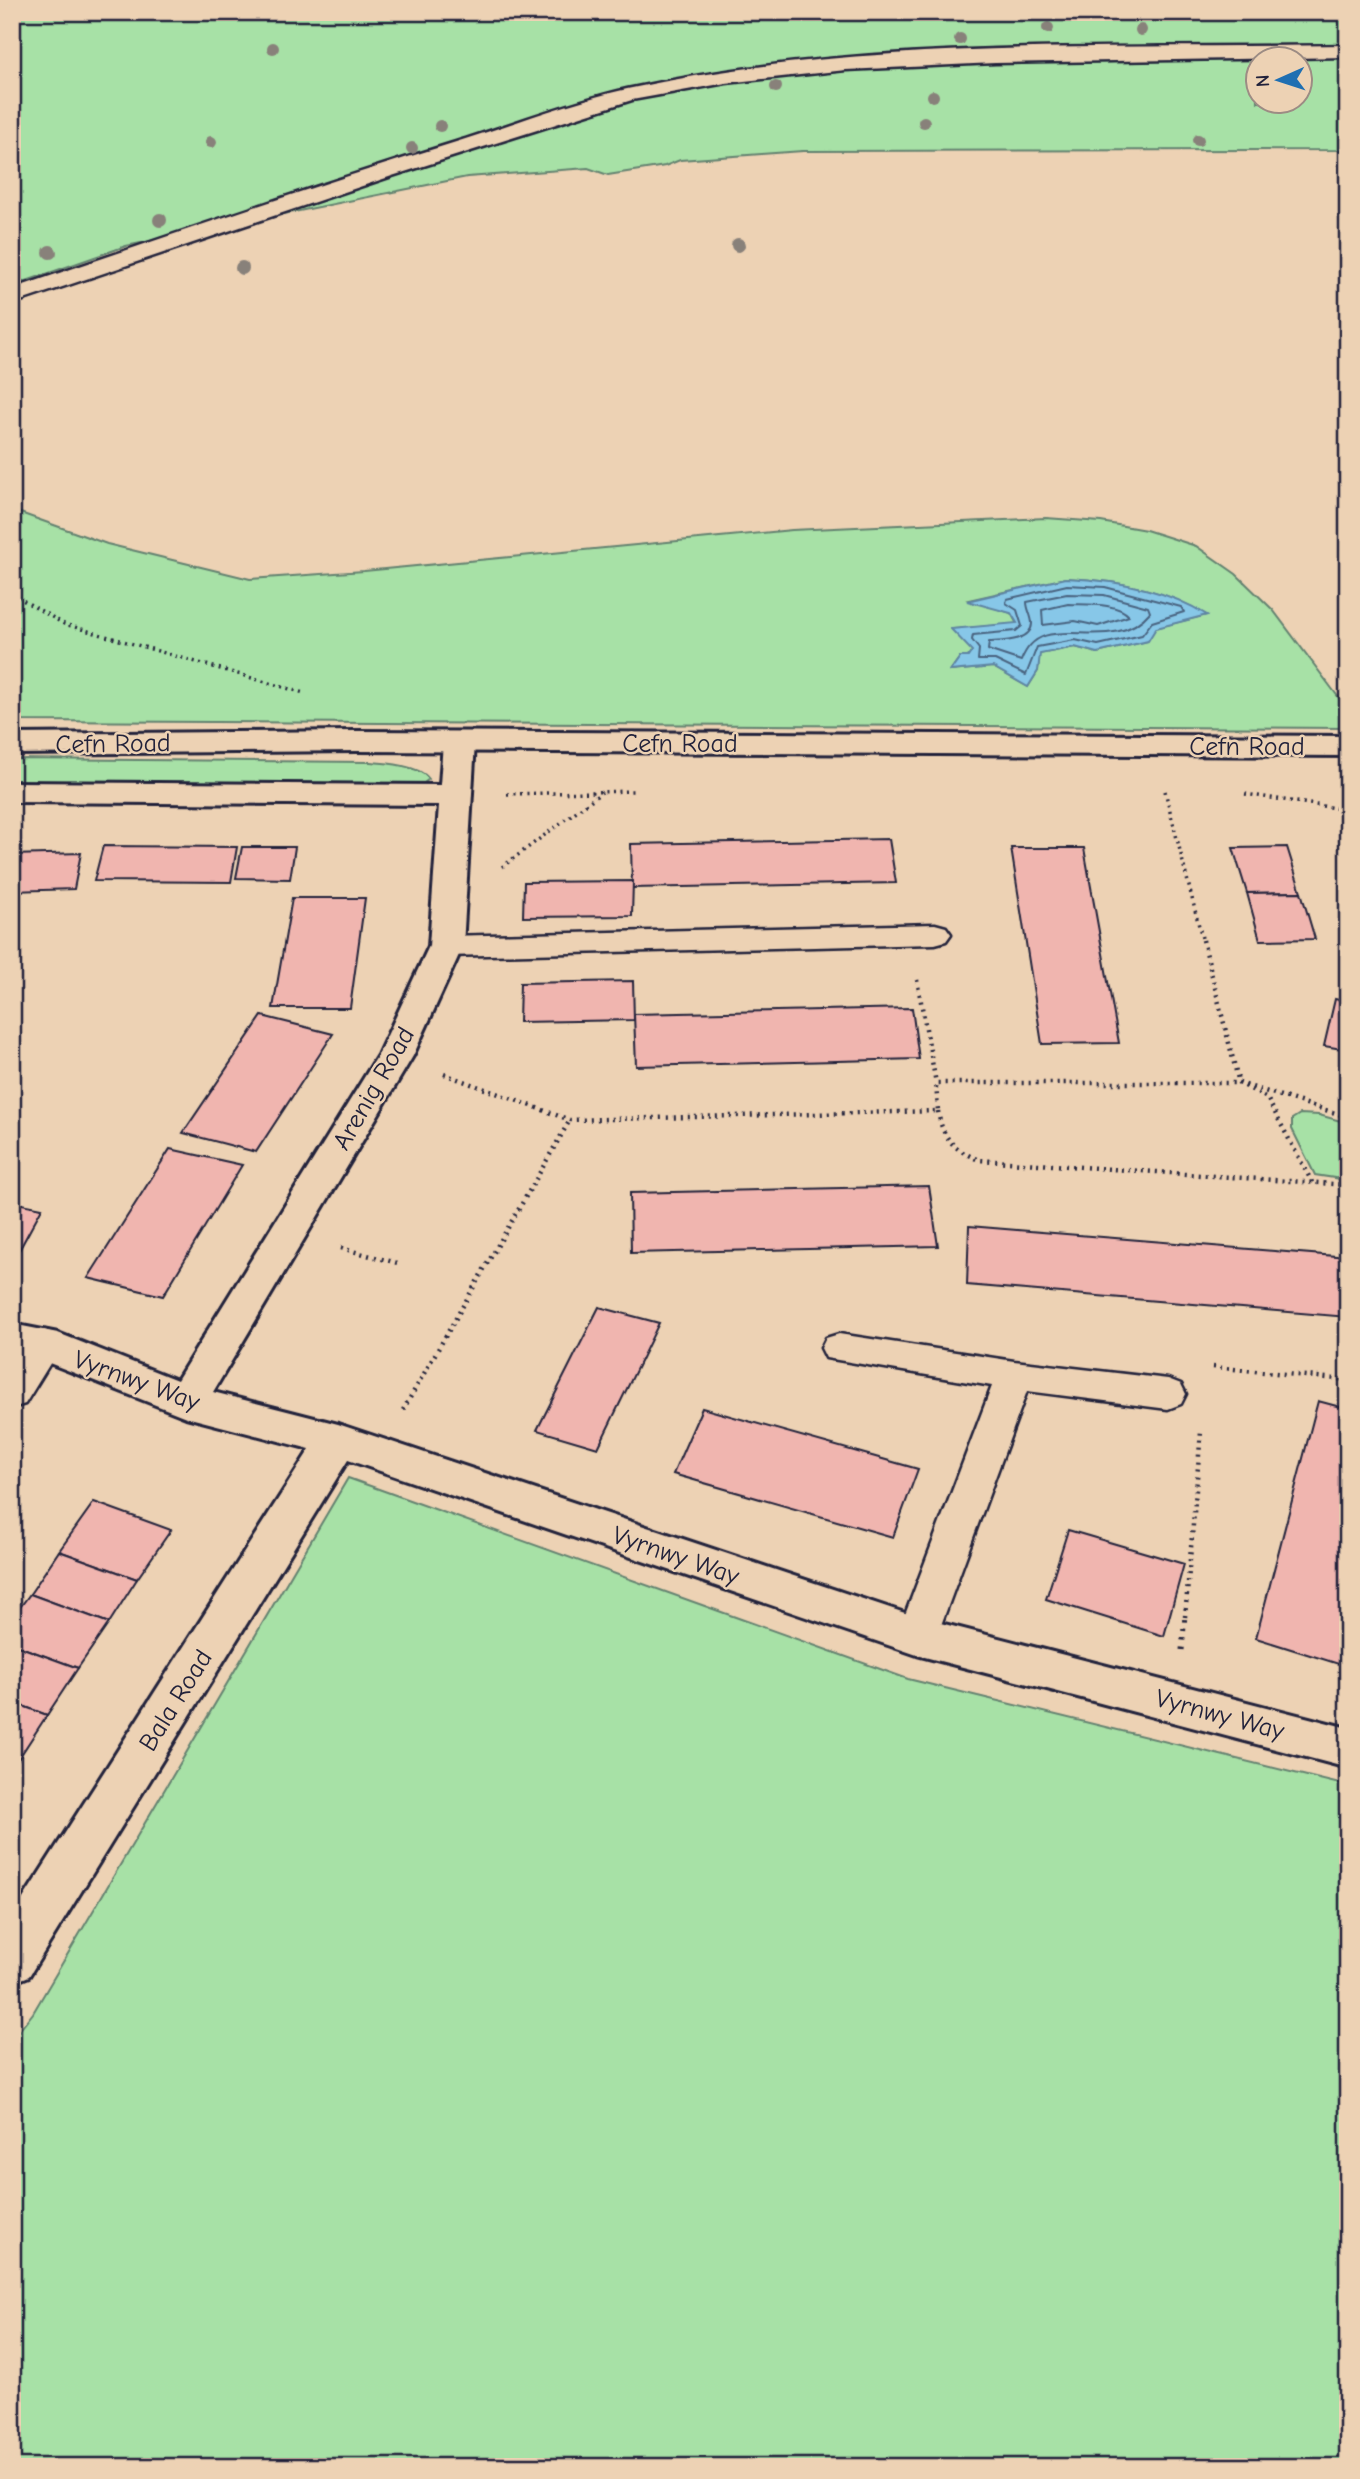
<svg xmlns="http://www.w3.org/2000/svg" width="1360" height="2479" font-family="'Comic Neue',sans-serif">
<rect width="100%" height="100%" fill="#edd2b4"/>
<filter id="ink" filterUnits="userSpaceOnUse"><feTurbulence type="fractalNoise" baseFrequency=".0143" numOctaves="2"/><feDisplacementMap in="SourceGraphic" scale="14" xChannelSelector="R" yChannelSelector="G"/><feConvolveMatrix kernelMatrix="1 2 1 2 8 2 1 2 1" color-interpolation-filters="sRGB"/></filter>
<g filter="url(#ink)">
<!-- green -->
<g fill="#a7e1a6" stroke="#648270" stroke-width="2" fill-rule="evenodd">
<path d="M12 12H1348V150L803 151 680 160 665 166 608 175 588 168 467 177 126 246 12 286ZM1258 60H1300V102H1258Z"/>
<path d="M12 510 107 544 250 579 364 571 792 530 1046 518 1101 522 1146 530 1196 546 1236 574 1273 610 1348 710V728L12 721ZM1066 578C1114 580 1165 589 1206 615L1155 628 1147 641 1097 653 1075 647 1039 654 1038 671 1028 687 993 667 950 671 960 657H968L973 651 952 629 1017 624 1011 613 969 600Z"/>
<path d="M12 759 370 762C386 763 419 765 429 779L420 786 12 789Z"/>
<path d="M1300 1114 1319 1115 1348 1123V1180L1315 1175 1292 1129V1119Z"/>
<path d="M348 1478 908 1679 1348 1786V2467H12V2040L33 2013Z"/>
</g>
<!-- water -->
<path fill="#87c7e8" stroke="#5f85a3" stroke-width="2" d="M1066 578C1114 580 1166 589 1207 615L1156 628 1148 641 1097 653 1075 647 1040 654 1038 671 1028 687 993 667 950 671 960 657H968L972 651 951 629 1017 623 1011 613 967 601Z"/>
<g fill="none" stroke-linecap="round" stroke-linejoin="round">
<!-- shore -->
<g stroke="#4a6480" stroke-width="2">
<path d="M1067 585 1105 587 1181 607 1184 612 1152 622 1142 635 1098 645 1075 640 1037 647 1026 675 995 660H978L979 649 972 640 973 635 1016 631 1022 626 1017 610 1006 603 1007 599Z"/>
<path d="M1067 594 1104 595 1148 607 1150 612C1110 660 1042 604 1021 661L988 650 989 642C1002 641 1031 642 1032 624 1032 616 1027 610 1027 602Z"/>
<path d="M1068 604C1085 605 1117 602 1129 616L1098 626 1075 621 1043 625 1042 610Z"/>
</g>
</g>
<!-- building -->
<g fill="#f0b5af" stroke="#22223b" stroke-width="2">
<path d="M889 839 896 883 632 888 631 844Z"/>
<path d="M103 846 237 847 231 882 94 881Z"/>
<path d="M242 847H295L290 879 236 878Z"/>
<path d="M1287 847 1301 892 1247 893 1233 848Z"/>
<path d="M1011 848H1084L1119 1043 1042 1044Z"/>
<path d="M81 853 74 889 12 891V855Z"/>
<path d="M633 881 632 916 523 917 524 882Z"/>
<path d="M1301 892 1315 939 1260 940 1247 893Z"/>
<path d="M292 898H365L350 1008H273Z"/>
<path d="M633 981 634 1020 519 1022 520 983Z"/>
<path d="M1335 999 1348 1002V1050L1324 1046Z"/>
<path d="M912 1008 919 1059 636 1066 634 1014Z"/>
<path d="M262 1016 333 1034 256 1152 183 1133Z"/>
<path d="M170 1149 242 1165 163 1296 88 1278Z"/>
<path d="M929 1186 938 1246 631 1253 630 1193Z"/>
<path d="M12 1202 42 1208 17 1254 12 1253Z"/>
<path d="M969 1226 1348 1257V1317L967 1285Z"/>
<path d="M599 1307 659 1323 598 1448 537 1430Z"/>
<path d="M1318 1401 1348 1409V1667L1256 1638Z"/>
<path d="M702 1408 918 1469 893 1537 673 1474Z"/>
<path d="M94 1502 171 1530 137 1579 59 1551Z"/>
<path d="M1068 1530 1184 1564 1164 1636 1046 1599Z"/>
<path d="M59 1551 137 1579 109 1623 30 1594Z"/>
<path d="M30 1594 109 1623 78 1668 12 1644V1618Z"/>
<path d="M12 1644 78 1668 47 1715 12 1702Z"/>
<path d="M12 1702 47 1715 15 1764 12 1763Z"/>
</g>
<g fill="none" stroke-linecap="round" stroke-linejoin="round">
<!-- lane casing -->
<g stroke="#22223b" stroke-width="5">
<g id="lane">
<path d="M1348 45V57L995 63 846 70 726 83 632 100 392 176 12 304V289C160 239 307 188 456 142 513 124 570 102 627 89 862 38 1109 49 1348 45Z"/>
<path d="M935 924 946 927 951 934 946 941 935 944 446 956 435 953 430 946 435 939 446 936Z"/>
<path d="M44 1330 57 1334 62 1344 25 1404 12 1408C12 1378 10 1341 44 1330Z"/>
<path d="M839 1334 1014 1361 1168 1379 1181 1384 1186 1394 1181 1404 1168 1409 1027 1391 937 1636 931 1648 917 1653 903 1648 897 1636 992 1386 826 1358 821 1348 826 1338Z"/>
</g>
</g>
<!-- street casing -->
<g stroke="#22223b" stroke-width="6">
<path id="street" d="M459 732 470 735 475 742 463 946 413 1056 213 1392 338 1424 917 1617 1348 1728V1768L917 1655 348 1460 29 1976 12 1983V1916L310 1449 186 1417 39 1359 12 1354V1324L58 1333 177 1380 378 1055 429 946 439 805 12 802V782L440 785 443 742 448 735Z"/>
</g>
<!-- secondary casing -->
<g stroke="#22223b" stroke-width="6">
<path id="secondary" d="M356 731 1348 736V756L356 751 12 754V734Z"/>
</g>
<!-- path-far2 -->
<g stroke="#22223b" stroke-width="3.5" stroke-dasharray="2 4.5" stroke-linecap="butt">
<path d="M12 594 64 624 304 693"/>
<path d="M1165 791 1203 942"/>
<path d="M507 794 635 791"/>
<path d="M1245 794 1348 810"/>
<path d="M502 867 602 792"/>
</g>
<!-- path-far1 -->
<g stroke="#22223b" stroke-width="4.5" stroke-dasharray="2 5" stroke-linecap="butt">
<path d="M1203 940 1239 1083 1267 1098 1313 1184"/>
<path d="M917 980 936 1083"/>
<path d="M444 1074 570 1120 938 1111 936 1083H1239L1348 1117"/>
<path d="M938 1111C942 1138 954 1150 979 1160L1348 1185"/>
<path d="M341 1248 401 1264"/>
<path d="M1213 1367 1348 1380"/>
<path d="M403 1410 570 1120"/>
<path d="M1185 1617 1201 1432"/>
</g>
<!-- path -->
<path stroke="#22223b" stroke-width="5" stroke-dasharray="2.5 7" stroke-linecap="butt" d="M1182 1650 1185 1615"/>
<!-- lane -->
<use href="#lane" fill="#edd2b4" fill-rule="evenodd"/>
<!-- street -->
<use href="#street" fill="#edd2b4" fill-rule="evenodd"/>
<!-- secondary -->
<use href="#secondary" fill="#edd2b4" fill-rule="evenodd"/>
</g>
<!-- trees -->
<g fill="#88817a">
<circle cx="1048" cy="28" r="6"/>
<circle cx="1141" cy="30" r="6"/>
<circle cx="960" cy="39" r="6"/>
<circle cx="273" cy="48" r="6"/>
<circle cx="776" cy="87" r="6"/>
<circle cx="933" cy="96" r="6"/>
<circle cx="924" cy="122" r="6"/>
<circle cx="440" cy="126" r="6"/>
<circle cx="1198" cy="140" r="6"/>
<circle cx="211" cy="142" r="6"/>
<circle cx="412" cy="148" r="6"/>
<circle cx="160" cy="220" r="7"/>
<circle cx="738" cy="245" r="7"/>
<circle cx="50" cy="252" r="7"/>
<circle cx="242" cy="268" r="7"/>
</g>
</g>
<g text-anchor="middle" stroke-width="5" stroke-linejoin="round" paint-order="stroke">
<!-- street labels -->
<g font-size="26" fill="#22223b" stroke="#edd2b4">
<text transform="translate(113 743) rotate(-1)" y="9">Cefn Road</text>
<text x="680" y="752">Cefn Road</text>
<text x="1247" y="755">Cefn Road</text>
<text transform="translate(373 1088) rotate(-60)" y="9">Arenig Road</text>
<text transform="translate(137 1380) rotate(20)" y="9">Vyrnwy Way</text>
<text transform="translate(676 1555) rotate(19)" y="9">Vyrnwy Way</text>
<text transform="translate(175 1700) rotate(-58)" y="9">Bala Road</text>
<text transform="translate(1220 1714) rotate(15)" y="9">Vyrnwy Way</text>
</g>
</g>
<!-- margin -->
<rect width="1360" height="2479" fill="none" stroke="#edd2b4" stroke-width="42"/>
<rect x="21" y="21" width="1318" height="2437" fill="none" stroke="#22223b" stroke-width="2.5" filter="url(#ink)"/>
<!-- north arrow -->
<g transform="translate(1279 80) rotate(267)"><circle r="33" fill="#edd2b4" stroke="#9c8c84" stroke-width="2"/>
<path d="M0-5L12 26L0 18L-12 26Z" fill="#1f6fb2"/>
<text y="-10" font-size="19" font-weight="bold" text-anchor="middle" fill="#22223b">N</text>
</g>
</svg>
